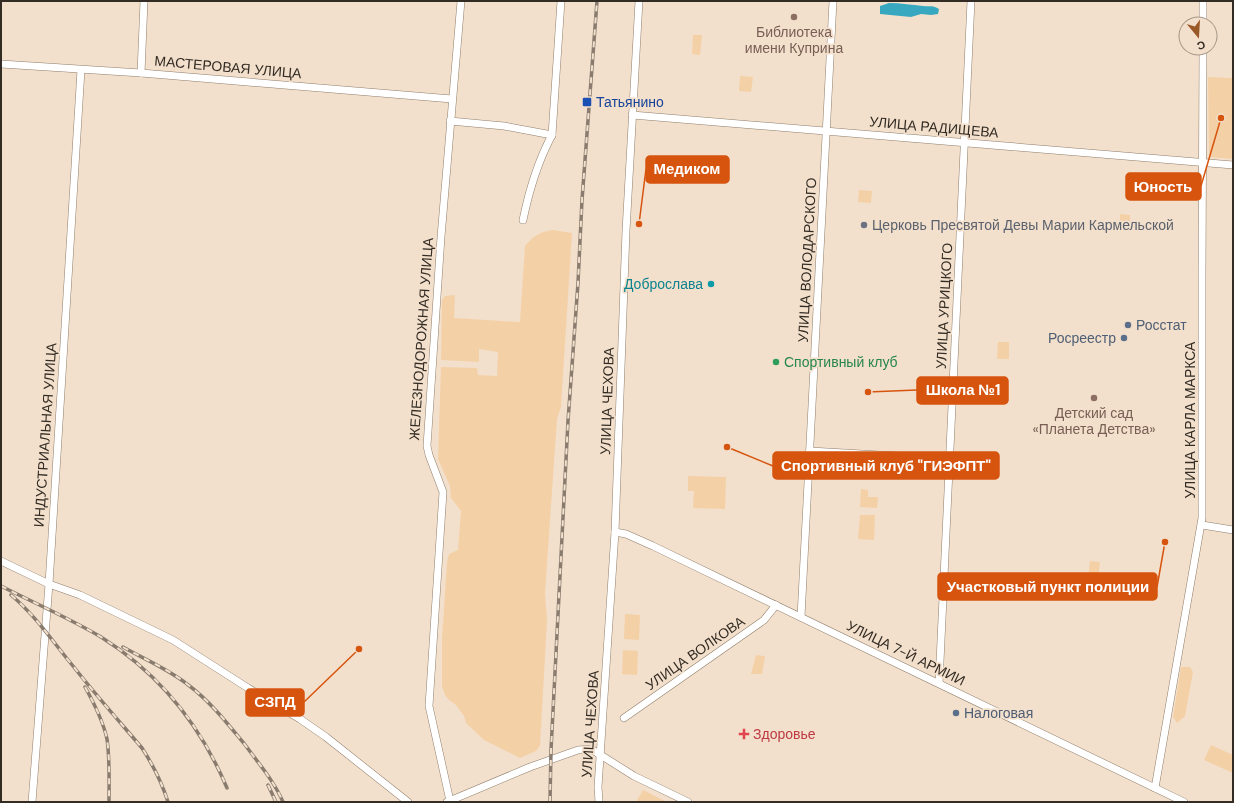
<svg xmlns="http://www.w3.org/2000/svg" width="1234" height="803" font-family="'DM Sans',sans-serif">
<rect width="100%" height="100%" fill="#f3e0cc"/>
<!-- green -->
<g fill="#f4d0a7">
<path d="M693 35H702L700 55 692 54Z"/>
<path d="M740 76 753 77 751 92 739 91Z"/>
<path d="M1208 77 1233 78V159L1209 157Z"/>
<path d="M859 190 872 191 871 203 858 202Z"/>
<path d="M1120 214 1130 215V226L1120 225Z"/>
<path d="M553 230 572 233 561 407 557 419 545 593 547 621 540 746 536 751 520 758 484 740 466 723 464 716 456 705 449 700 445 695 442 686V639L447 562 449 554 458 550 461 511 451 498 450 486 438 459 441 367 477 368 478 375 497 376 498 352 479 349V362L441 360 442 300 445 296 455 295 454 318 520 322 525 246C534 235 540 232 553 230Z"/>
<path d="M998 342H1009V359H997Z"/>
<path d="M688 476 726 477 725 509 693 508 694 491H688Z"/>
<path d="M861 489 868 490V497H878L877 508 860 507Z"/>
<path d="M860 515H875L874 540 858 539Z"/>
<path d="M1090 561 1100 562 1097 588 1087 587Z"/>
<path d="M625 614 640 615 639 640 624 639Z"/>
<path d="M623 650 638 651 637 675 622 674Z"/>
<path d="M756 655 765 656 762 674H751Z"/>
<path d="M1181 667H1190L1193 672 1185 716 1177 723 1173 717Z"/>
<path d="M1211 745 1233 755V773L1204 760Z"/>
<path d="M643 790 667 802H636Z"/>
</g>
<!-- water -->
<path fill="#38a8c0" d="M889 3C901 3 912 5 923 6 929 7 933 5 939 9L938 14 931 15 921 14 911 17 880 14V6Z"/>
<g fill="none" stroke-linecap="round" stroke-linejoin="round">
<!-- minor casing -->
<g stroke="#8f7e6b" stroke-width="8">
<g id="minor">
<path d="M1203 24V1"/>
<path d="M1 64 141 73 452 99"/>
<path d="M141 73 144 1"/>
<path d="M632 115 1233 165"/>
<path d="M450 121 504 126 552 135"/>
<path d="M523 220C529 191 538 161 552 135L561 1"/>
<path d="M810 451 949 459"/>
<path d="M1202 525 1233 530"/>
<path d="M615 532 626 534 653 546 1184 802"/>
<path d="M1 561 49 584 80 595 173 640 248 688 300 719 326 737 408 802"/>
<path d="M801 617C813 412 821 206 833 1"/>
<path d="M939 683 971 1"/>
<path d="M624 718 764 620 776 605"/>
<path d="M1155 788 1202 518V277L1203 48"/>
<path d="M450 801 429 706 443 492 429 455 427 446 441 237 461 1"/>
<path d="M32 802 49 584 81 70"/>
<path d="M447 802 530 767 578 750 591 749 634 776 688 802"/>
<path d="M599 802 598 787 615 532 626 231 639 1"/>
</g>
</g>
<!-- minor -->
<use href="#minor" stroke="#fff" stroke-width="7"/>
<!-- rail casing -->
<g stroke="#897c6f" stroke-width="3.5">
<g id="rail">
<path d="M1 586C34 603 69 618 101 637 160 674 200 724 227 788"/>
<path d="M11 595C36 616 53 642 73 666 95 694 119 721 142 748 153 765 162 783 168 802"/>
<path d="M123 647C144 659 168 669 187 684 210 701 228 724 246 746 259 764 274 781 283 802"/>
<path d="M85 687C94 703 103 721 107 739 110 760 109 781 109 802"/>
<path d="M268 785 276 802"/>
<path d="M550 802 551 750 568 421 578 283 582 200 597 1"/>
</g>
</g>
<!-- rail -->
<use href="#rail" stroke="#f3e0cc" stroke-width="2" stroke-dasharray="6" stroke-linecap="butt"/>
</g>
<!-- markers -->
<g fill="#8d6e63" stroke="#f3e0cc" stroke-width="1.5">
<circle cx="794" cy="17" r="4"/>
<circle cx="1094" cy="398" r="4"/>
</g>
<rect fill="#1a4fb4" stroke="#f3e0cc" stroke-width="1.5" x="582" y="97" width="10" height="10" rx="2"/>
<circle fill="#6b7280" stroke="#f3e0cc" stroke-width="1.5" cx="864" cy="225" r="4"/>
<circle fill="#0f9aa8" stroke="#f3e0cc" stroke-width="1.5" cx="711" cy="284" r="4"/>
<g fill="#5c6f8a" stroke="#f3e0cc" stroke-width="1.5">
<circle cx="1128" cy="325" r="4"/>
<circle cx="1124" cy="338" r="4"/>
<circle cx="956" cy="713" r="4"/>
</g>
<circle fill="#2e9e5b" stroke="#f3e0cc" stroke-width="1.5" cx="776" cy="362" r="4"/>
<path fill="#e0444e" stroke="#f3e0cc" stroke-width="1.5" d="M742 728h4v4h4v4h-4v4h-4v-4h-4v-4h4z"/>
<g text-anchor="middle" stroke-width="3.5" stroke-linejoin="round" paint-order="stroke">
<!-- education labels -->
<g font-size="14" fill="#785e54" stroke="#f3e0cc">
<text x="794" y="37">Библиотека<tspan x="794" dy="16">имени Куприна</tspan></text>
<text x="1094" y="418">Детский сад<tspan x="1094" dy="16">«Планета Детства»</tspan></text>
</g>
<!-- street labels -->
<g font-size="14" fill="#332c24" stroke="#f3e0cc">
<text transform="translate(228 67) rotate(5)" y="5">МАСТЕРОВАЯ УЛИЦА</text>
<text transform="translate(934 127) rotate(5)" y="5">УЛИЦА РАДИЩЕВА</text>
<text transform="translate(807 260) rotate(-87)" y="5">УЛИЦА ВОЛОДАРСКОГО</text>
<text transform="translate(944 306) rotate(-87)" y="5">УЛИЦА УРИЦКОГО</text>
<text transform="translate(421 339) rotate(-86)" y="5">ЖЕЛЕЗНОДОРОЖНАЯ УЛИЦА</text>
<text transform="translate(607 401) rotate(-88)" y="5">УЛИЦА ЧЕХОВА</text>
<text transform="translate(1190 420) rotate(-90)" y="5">УЛИЦА КАРЛА МАРКСА</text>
<text transform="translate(45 435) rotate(-86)" y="5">ИНДУСТРИАЛЬНАЯ УЛИЦА</text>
<text transform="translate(695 653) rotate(-35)" y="5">УЛИЦА ВОЛКОВА</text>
<text transform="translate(906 653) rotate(26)" y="5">УЛИЦА 7-Й АРМИИ</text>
<text transform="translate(590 724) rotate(-86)" y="5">УЛИЦА ЧЕХОВА</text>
</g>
<!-- transit labels -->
<g font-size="14" fill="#164399" stroke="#f3e0cc" text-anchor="start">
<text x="596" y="107">Татьянино</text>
</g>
<!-- worship labels -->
<g font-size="14" fill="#5b616d" stroke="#f3e0cc" text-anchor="start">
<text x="872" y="230">Церковь Пресвятой Девы Марии Кармельской</text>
</g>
<!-- culture labels -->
<g font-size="14" fill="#0d838f" stroke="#f3e0cc" text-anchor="end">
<text x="703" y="289">Доброслава</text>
</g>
<!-- service labels -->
<g font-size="14" fill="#4e5e75" stroke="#f3e0cc" text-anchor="start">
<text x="1136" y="330">Росстат</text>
<text x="1116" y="343" text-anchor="end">Росреестр</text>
<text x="964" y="718">Налоговая</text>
</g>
<!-- leisure labels -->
<g font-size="14" fill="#27864d" stroke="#f3e0cc" text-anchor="start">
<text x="784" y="367">Спортивный клуб</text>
</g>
<!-- health labels -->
<g font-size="14" fill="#be3a42" stroke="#f3e0cc" text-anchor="start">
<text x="753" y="739">Здоровье</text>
</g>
</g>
<!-- callouts -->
<path fill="none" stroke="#d6540e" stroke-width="1.5" d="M639 224L646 169M1221 118L1201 186M868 392L917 390M727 447L773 466M1165 542L1157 587M359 649L304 702"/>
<g fill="#d6540e" stroke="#f3e0cc" stroke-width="1.5">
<circle cx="639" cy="224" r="4"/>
<circle cx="1221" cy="118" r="4"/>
<circle cx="868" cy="392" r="4"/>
<circle cx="727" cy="447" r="4"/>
<circle cx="1165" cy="542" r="4"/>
<circle cx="359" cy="649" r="4"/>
</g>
<g fill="#d6540e" stroke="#d6540e" stroke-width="1.5">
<rect x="646" y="156" width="83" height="27" rx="4"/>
<rect x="1126" y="173" width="75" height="27" rx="4"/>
<rect x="917" y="377" width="91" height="27" rx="4"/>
<rect x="773" y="452" width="226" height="27" rx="4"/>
<rect x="938" y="573" width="219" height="27" rx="4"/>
<rect x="246" y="689" width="58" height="27" rx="4"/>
</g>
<g font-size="15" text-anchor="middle" font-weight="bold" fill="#fff">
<text x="687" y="174">Медиком</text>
<text x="1163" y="192">Юность</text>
<text x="963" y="395">Школа №1</text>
<text x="886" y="471">Спортивный клуб "ГИЭФПТ"</text>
<text x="1048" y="592">Участковый пункт полиции</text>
<text x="275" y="707">СЗПД</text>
</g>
<!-- border -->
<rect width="1234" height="803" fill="none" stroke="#332c24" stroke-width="4"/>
<!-- north arrow -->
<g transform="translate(1198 36) rotate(162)"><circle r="19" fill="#f3e0cc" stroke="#a69889"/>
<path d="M0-3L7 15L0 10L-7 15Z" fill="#9c5928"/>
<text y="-6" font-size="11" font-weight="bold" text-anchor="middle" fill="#332c24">С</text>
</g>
</svg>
